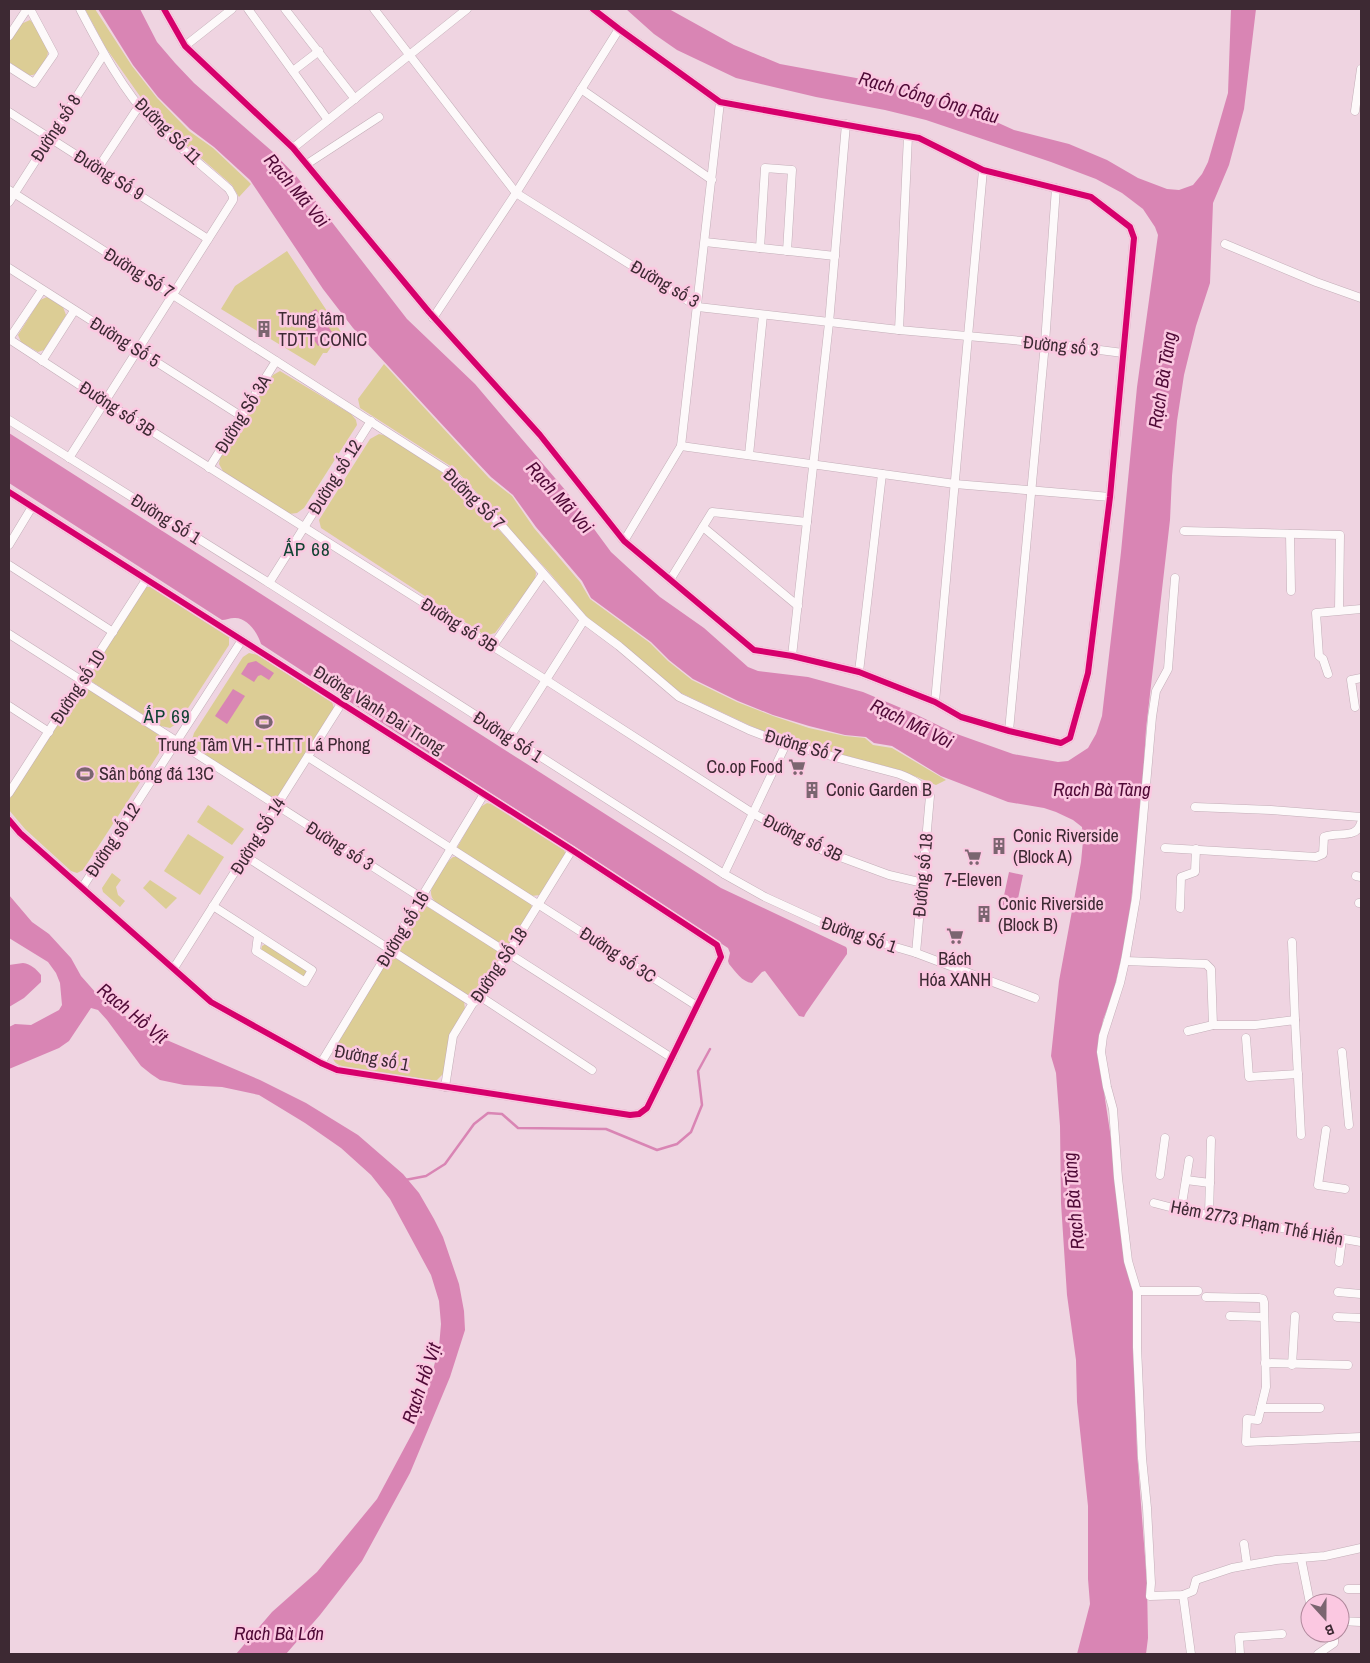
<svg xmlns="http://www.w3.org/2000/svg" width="1370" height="1663" font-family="'Archivo Narrow',sans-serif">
<rect width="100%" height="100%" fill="#efd4e1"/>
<!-- green -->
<g fill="#dccd95">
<path d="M85 9H95L132 66 157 98 189 131 213 148 248 181 251 184 239 197 232 185 156 119 106 48Z"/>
<path d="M30 20 34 24 48 51C48 59 39 71 33 75H29L9 62V42L21 24Z"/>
<path d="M287 251 341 332 327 353H323L315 366 221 309 235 286Z"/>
<path d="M47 297 63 307 66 315 44 350 38 352 21 342 18 335 40 300Z"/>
<path d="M384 364 489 478 512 496 534 528 580 582 590 599 650 643 668 661 692 680 737 702 773 716 809 728 845 736 865 738 873 745 892 748 946 780 936 785 900 770 787 740 751 726 681 693 587 617 548 571 455 469 360 408 358 399Z"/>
<path d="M280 371 351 414 356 420 357 425 304 508 297 513 289 514 224 473 219 464 220 458 273 375Z"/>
<path d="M379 434 387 436 446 475 501 532 535 570 536 573 535 580 495 633 488 635 483 634 321 528 319 520 370 439Z"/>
<path d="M147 587H153L229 636V645L179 722 170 728 161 726 94 683 90 680 89 675 145 588Z"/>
<path d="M249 653 259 655 332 702 334 708 277 798 275 799 195 750 192 740 194 733 243 657Z"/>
<path d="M83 688 88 689 159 735 163 744 161 750 83 870 77 873 71 871 25 829 9 810V800L78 692Z"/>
<path d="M487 803 491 804 564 850 566 855 540 895 531 896 457 848 479 808Z"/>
<path d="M208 805 244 829 232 845 197 822Z"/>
<path d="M188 834 224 857 200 895 164 871Z"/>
<path d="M453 857H459L531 904 532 908 510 944 502 945 436 903C433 899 431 897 431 892 432 884 447 861 453 857Z"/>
<path d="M112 873 121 880 116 887 118 895 125 901 120 907 103 892 102 888Z"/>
<path d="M150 880 177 898 166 909 143 888Z"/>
<path d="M426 906 500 952 501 958 480 995 473 999 396 950V946L417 912 421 908Z"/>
<path d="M266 944 307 970 305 977H302L261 950 262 946Z"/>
<path d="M394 958 399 960 464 1001 465 1010 444 1073 437 1080H431L342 1066C333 1064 331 1057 334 1048L386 962Z"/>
</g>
<!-- water -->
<g fill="#d985b4">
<path d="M98 9H140L157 42 175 63 194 83 273 152 297 177 407 319 475 384 566 491 611 552 660 597 704 628 748 667 758 671 808 677 863 692 913 713 954 733 1013 754 1058 762 1068 761 1088 748 1096 734 1102 716 1121 552 1137 387 1158 235 1155 227 1143 209 1122 193 1096 179 1051 162 926 120 885 110 816 97 736 78 677 50 654 34 626 9H669L734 45 780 64 905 87 961 106 1014 130 1069 144 1107 160 1138 178 1167 189 1179 190 1193 185 1202 174 1208 162 1228 93 1231 9H1256L1244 109 1229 165 1213 203 1210 283 1196 326 1184 375 1177 421 1172 476 1170 520 1146 729 1142 796 1128 931 1113 994 1103 1020 1099 1045 1105 1099 1135 1296 1134 1353 1137 1452 1147 1583 1148 1638 1146 1654H1077L1090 1604 1088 1579V1506L1077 1402 1076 1360 1067 1295 1061 1203 1060 1126 1056 1073 1051 1056 1059 981 1081 862 1083 841 1082 827 1073 820 1056 812 1044 808 1008 802 941 776 892 746 874 743 866 737 845 735 809 726 773 715 738 701 693 679 669 660 651 642 591 598 582 581 536 527 513 495 491 477 474 459 353 328 323 289 250 180 214 147 190 129 158 97 133 65Z"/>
<path d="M316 309 334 335 318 346 300 319Z"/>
<path d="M9 433 721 888 846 947 847 949V954L806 1013 804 1017 799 1016 765 971 762 972 752 983C742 982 735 971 729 964L728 961 730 953 728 948 261 644C258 633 247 617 234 618 230 618 226 620 222 620L9 483Z"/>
<path d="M256 661 274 673 269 680 261 675 258 676 254 682 241 674 248 663Z"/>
<path d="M233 689 245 696 227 724 215 716Z"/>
<path d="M1009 872 1023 875 1016 908 1002 905Z"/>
<path d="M9 895 32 922 49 934 71 958 81 976 104 1002 125 1016 137 1021 155 1035 260 1080 306 1103 358 1135 403 1174 419 1193 434 1219 443 1237 459 1284 464 1311 465 1330 450 1377 410 1473 362 1561 320 1615 286 1654H236L272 1612 317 1572 377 1499 415 1428 428 1389 439 1347 441 1324 439 1301 431 1275 390 1199 371 1175 341 1148 305 1123 259 1095 222 1087 184 1085 160 1080 151 1074 141 1066 107 1020 98 1010 91 1008 69 1041 59 1048 9 1069V1027L15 1024 31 1025 59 1010 62 1005 60 983 56 973 48 962 9 938Z"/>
<path d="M23 963C31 964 36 969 41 975V982L24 998 9 1007V965Z"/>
</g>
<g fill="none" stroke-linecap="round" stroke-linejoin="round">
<!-- stream -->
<path stroke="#d985b4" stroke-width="2.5" d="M405 1180 426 1176 445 1164 474 1124 488 1113 502 1114 518 1128 606 1129 657 1150 677 1144 691 1132 702 1105 698 1071 710 1049"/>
<!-- street casing -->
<g stroke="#c3aeb8" stroke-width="9">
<g id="street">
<path d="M164 9 185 46 293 148 429 312 540 435 624 541 754 650 792 656 859 672 935 702 961 717 1009 731 1061 743 1070 738 1088 673 1110 497 1134 238 1130 227 1091 197 983 170 919 138 720 102 619 29 593 9"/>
<path d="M248 9 328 120"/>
<path d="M285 9 355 99"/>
<path d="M374 9 516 193 698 307 899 330 1045 343 1123 353"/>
<path d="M9 36 27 9"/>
<path d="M185 46 232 9"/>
<path d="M9 67 34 83 54 54 30 9"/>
<path d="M293 71 319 51"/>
<path d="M581 89 712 180"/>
<path d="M1355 111 1361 69"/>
<path d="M9 112 208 239"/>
<path d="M293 148 467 9"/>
<path d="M307 164 379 117"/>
<path d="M98 168 139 106"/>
<path d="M9 190 451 473 502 526 584 620 619 646 679 697 749 730 786 744 899 774C913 779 921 784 930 796L916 953"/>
<path d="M9 202 104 54"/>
<path d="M705 242 835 256"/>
<path d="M1225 244 1316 282 1361 298"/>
<path d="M760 248 765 168 792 170 787 251"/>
<path d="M9 268 241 416"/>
<path d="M433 318 516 193 619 29"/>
<path d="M899 330 908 136"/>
<path d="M9 339 104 401 546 680 754 814 824 851 889 875 923 883"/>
<path d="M9 339 42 290"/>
<path d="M42 361 74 311"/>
<path d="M9 420 269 583 724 874 765 897 822 923 868 939 916 953 1035 998"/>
<path d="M681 446 955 484 1110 497"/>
<path d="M749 455 763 315"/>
<path d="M69 458 233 200V196L229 189C204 167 177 146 153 122 123 91 100 47 80 9"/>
<path d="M209 468 276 361"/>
<path d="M9 492 572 850 717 945 721 957 647 1108 639 1114 630 1115 337 1070 321 1063 211 1002 20 833 9 820"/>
<path d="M703 527 798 606"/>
<path d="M1184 531 1340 535 1339 610"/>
<path d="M1290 534 1291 591"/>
<path d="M624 541 681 446 720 102"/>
<path d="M9 545 32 507"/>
<path d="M9 565 113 632"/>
<path d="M1175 578 1168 669 1156 691 1152 717 1136 898 1125 961 1120 983 1103 1036 1101 1052 1107 1087 1113 1109 1118 1178 1128 1261 1137 1291V1347L1142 1458 1147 1508 1151 1583 1150 1596 1183 1595 1193 1591 1196 1580 1232 1568 1276 1560 1325 1556 1361 1548"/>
<path d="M670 580 712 512 807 522"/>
<path d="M269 583 371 421"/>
<path d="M9 634 672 1058"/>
<path d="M493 646 543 574"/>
<path d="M792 656 829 323 846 124"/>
<path d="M859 672 882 474"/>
<path d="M1328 674 1323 659 1319 656 1316 613 1361 609"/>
<path d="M935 702 983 170"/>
<path d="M9 706 49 732"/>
<path d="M1355 707 1351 680 1361 678"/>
<path d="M1009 731 1045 343 1056 188"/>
<path d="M509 738 584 620"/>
<path d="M308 757 697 1006"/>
<path d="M9 793 146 580"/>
<path d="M1195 807 1271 810 1361 817"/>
<path d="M1165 848 1316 857 1323 854 1324 837C1337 831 1356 840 1361 823"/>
<path d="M245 856 473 1003"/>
<path d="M724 874 786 744"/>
<path d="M1356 876 1361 877"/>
<path d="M82 888 242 640"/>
<path d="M1359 903H1361"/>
<path d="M213 906 312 970 305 982 256 951 258 935"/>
<path d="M1180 908 1181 877 1195 872 1196 849"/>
<path d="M1292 942 1295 1020"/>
<path d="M1125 961 1206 964 1211 969 1213 1025"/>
<path d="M174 968 341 704"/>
<path d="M481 997 592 1070"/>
<path d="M1188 1031 1213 1025H1255L1295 1020 1301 1135"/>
<path d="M1246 1038 1249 1077 1298 1074"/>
<path d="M1342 1052 1349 1125"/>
<path d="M321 1063 484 794"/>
<path d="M445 1087 453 1036 473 1003 481 997 572 850"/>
<path d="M1326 1130 1318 1185 1345 1189"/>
<path d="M1160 1175 1165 1138"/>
<path d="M1186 1180 1210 1183"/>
<path d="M1154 1203 1181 1210 1361 1242"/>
<path d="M1181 1210 1189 1160"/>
<path d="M1209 1215 1211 1140"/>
<path d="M1339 1262 1342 1239"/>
<path d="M1137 1291H1198"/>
<path d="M1338 1292 1361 1294"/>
<path d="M1206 1297 1259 1298 1263 1299 1264 1302 1266 1387 1258 1420 1247 1419 1246 1442 1361 1437"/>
<path d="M1230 1316 1264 1317"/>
<path d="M1337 1317 1361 1318"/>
<path d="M1265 1363 1348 1365"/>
<path d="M1292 1365 1295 1316"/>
<path d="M1261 1408H1320"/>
<path d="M1244 1544 1247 1565"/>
<path d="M1301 1558 1310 1603"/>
<path d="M1348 1589H1361"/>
<path d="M1183 1595 1191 1654"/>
<path d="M1340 1621 1361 1622"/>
<path d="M1240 1654 1239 1637 1282 1634"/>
<path d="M1318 1654 1334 1643V1633"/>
</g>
</g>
<!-- street -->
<use href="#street" stroke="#fdf9fa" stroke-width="8"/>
<!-- cycleway casing -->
<g stroke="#fbc8e1" stroke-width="9">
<g id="cycleway">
<path d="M164 9 185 46 293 148 429 312 540 435 624 541 754 650 792 656 859 672 935 702 961 717 1009 731 1061 743 1070 738 1088 673 1110 497 1134 238 1130 227 1091 197 983 170 919 138 720 102 619 29 593 9"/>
<path d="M9 492 572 850 717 945 721 957 647 1108 639 1114 630 1115 337 1070 321 1063 211 1002 20 833 9 820"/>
</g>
</g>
<!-- cycleway -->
<use href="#cycleway" stroke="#d6006c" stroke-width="6"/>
</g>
<!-- icons -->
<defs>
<g id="building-bare" transform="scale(1.35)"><path d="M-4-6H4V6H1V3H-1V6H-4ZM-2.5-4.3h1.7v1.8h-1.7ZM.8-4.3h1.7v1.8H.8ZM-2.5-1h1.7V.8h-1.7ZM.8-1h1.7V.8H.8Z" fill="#7b6570" stroke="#fbc8e1" stroke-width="2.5" paint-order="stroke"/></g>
<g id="stadium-bare" transform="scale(1.35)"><path d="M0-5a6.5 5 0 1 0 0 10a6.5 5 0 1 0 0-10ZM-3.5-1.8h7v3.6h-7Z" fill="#7b6570" stroke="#fbc8e1" stroke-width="2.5" paint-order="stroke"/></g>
<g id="supermarket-bare" transform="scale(1.35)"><path d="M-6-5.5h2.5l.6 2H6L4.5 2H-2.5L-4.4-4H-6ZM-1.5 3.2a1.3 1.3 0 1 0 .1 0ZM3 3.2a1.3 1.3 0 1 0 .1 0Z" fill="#7b6570" stroke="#fbc8e1" stroke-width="2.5" paint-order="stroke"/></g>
</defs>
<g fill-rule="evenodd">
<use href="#building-bare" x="264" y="329"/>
<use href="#stadium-bare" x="264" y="722"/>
<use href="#supermarket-bare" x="797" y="767"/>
<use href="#stadium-bare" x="85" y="774"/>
<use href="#building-bare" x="812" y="790"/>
<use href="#building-bare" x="999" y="846"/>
<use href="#supermarket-bare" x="973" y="857"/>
<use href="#building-bare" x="984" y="914"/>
<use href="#supermarket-bare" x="955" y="936"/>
</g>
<g text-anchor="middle" stroke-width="5" stroke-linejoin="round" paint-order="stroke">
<!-- street labels -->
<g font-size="18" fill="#3d2933" stroke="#fbc8e1">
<text transform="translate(56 128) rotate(-57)" y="6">Đường số 8</text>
<text transform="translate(168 131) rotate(45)" y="6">Đường Số 11</text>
<text transform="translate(109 175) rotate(32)" y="6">Đường Số 9</text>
<text transform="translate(139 273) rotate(32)" y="6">Đường Số 7</text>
<text transform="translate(665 284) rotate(30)" y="6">Đường số 3</text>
<text transform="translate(125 342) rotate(32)" y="6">Đường Số 5</text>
<text transform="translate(1061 346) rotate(6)" y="6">Đường số 3</text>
<text transform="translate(117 409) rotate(33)" y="6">Đường số 3B</text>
<text transform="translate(243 414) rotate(-58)" y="6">Đường Số 3A</text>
<text transform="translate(335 477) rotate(-58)" y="6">Đường số 12</text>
<text transform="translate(474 499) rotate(45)" y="6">Đường Số 7</text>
<text transform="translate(166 519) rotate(32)" y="6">Đường Số 1</text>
<text transform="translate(459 625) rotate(32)" y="6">Đường số 3B</text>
<text transform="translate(78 687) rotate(-57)" y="6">Đường số 10</text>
<text transform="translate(379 710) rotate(32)" y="6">Đường Vành Đai Trong</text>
<text transform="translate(508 737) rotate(33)" y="6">Đường Số 1</text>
<text transform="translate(803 746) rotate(16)" y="6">Đường Số 7</text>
<text transform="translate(258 836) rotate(-58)" y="6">Đường Số 14</text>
<text transform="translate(803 838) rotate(26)" y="6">Đường số 3B</text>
<text transform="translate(113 840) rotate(-57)" y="6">Đường số 12</text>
<text transform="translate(340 846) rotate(32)" y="6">Đường số 3</text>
<text transform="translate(923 875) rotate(-85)" y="6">Đường số 18</text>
<text transform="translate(403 929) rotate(-59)" y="6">Đường số 16</text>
<text transform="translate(859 935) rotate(19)" y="6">Đường Số 1</text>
<text transform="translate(618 955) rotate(33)" y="6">Đường số 3C</text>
<text transform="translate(499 965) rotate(-56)" y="6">Đường Số 18</text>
<text transform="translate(372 1058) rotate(11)" y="6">Đường số 1</text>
<text transform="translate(1257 1223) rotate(11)" y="6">Hẻm 2773 Phạm Thế Hiển</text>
</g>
<!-- poi labels -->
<g font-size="18" fill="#3d2933" stroke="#fbc8e1" text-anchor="start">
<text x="278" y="325">Trung tâm<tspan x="278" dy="21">TDTT CONIC</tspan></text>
<text x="264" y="751" text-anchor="middle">Trung Tâm VH - THTT Lá Phong</text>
<text x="783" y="773" text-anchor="end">Co.op Food</text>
<text x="99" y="780">Sân bóng đá 13C</text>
<text x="826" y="796">Conic Garden B</text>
<text x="1013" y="842">Conic Riverside<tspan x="1013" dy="21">(Block A)</tspan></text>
<text x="973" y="886" text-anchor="middle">7-Eleven</text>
<text x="998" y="910">Conic Riverside<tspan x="998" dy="21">(Block B)</tspan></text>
<text x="955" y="965" text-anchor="middle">Bách<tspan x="955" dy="21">Hóa XANH</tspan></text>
</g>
<!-- water labels -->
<g font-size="19" font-style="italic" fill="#500a37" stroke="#fbc8e1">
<text transform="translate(929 97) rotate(16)" y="7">Rạch Cống Ông Râu</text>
<text transform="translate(297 190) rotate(50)" y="7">Rạch Mã Voi</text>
<text transform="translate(1162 380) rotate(-81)" y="7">Rạch Bà Tàng</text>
<text transform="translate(560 497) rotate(48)" y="7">Rạch Mã Voi</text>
<text transform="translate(912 723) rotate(26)" y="7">Rạch Mã Voi</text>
<text x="1102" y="796">Rạch Bà Tàng</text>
<text transform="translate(133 1013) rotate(39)" y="7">Rạch Hồ Vịt</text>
<text transform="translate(1073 1201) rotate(-95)" y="7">Rạch Bà Tàng</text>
<text transform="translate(421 1383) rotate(-71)" y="7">Rạch Hồ Vịt</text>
<text x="279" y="1640">Rạch Bà Lớn</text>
</g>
<!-- neighbourhood labels -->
<g font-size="19" letter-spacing="1" fill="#114232" stroke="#fbc8e1">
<text x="307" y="556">ẤP 68</text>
<text x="167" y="723">ẤP 69</text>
</g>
</g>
<!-- border -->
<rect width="1370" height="1663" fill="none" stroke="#3d2933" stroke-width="20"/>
<!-- north arrow -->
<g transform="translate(1325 1618) rotate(159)"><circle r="24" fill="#fbc8e1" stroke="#af889b"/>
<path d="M0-4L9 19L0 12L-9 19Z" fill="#7b6570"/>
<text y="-8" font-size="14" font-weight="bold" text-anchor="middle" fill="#3d2933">B</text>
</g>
</svg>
